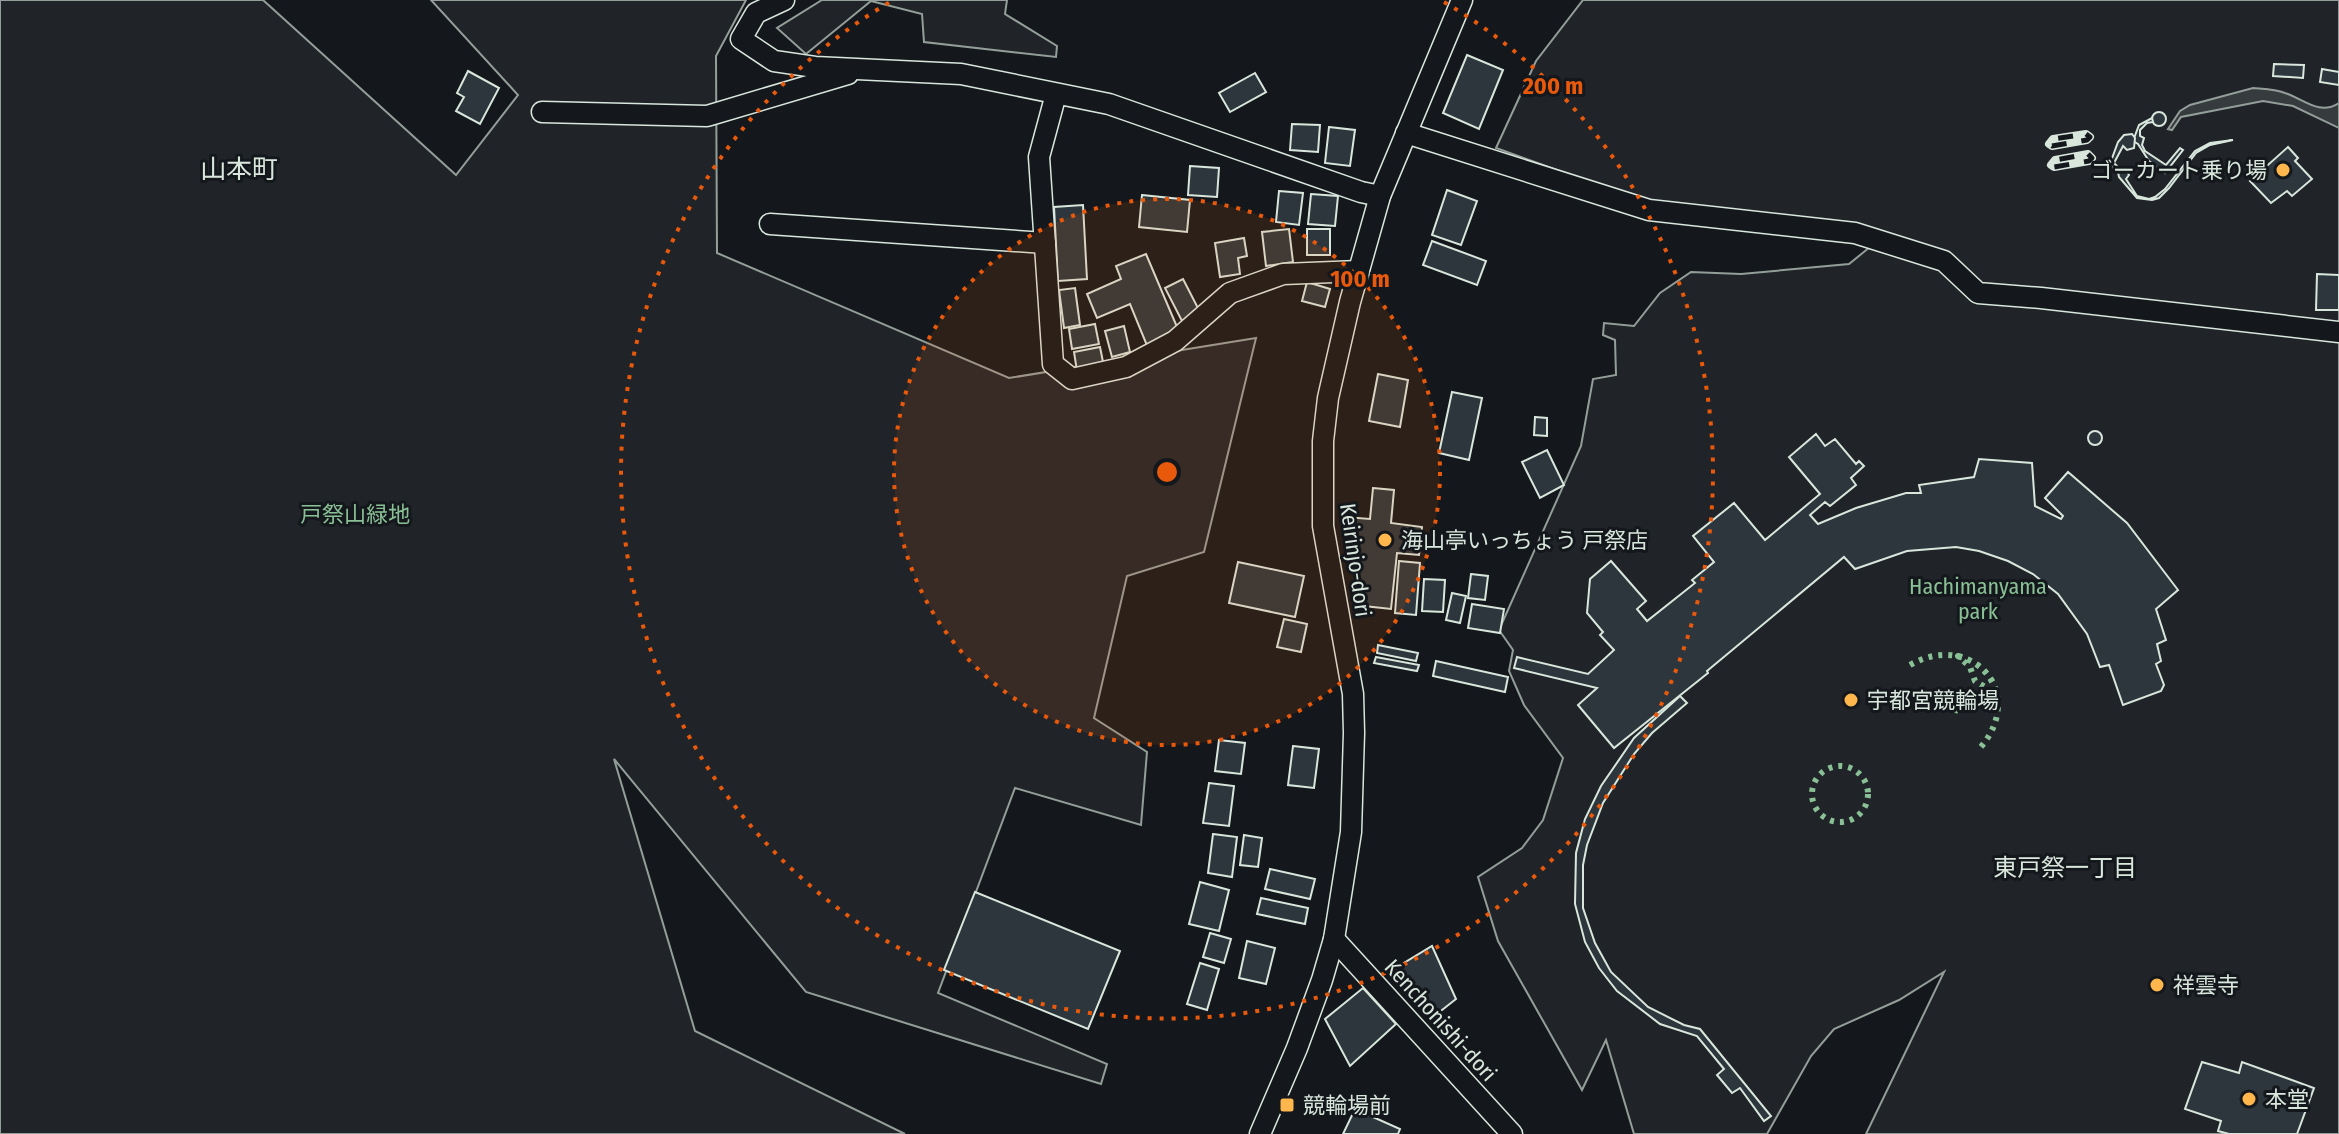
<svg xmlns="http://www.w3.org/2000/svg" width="2339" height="1134" font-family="'Fira Sans Condensed','Noto Sans JP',sans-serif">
<rect width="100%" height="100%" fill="#14181c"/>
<!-- green -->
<g fill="#202428" stroke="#939e99" stroke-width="2">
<path d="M0 0H263L456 175 518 95 431 0H746L716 56 717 253 1009 378 1256 338 1204 552 1127 576 1094 718 1147 752 1141 825 1015 788 938 993 1107 1064 1101 1084 806 992 614 759 695 1031 905 1134H0Z"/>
<path d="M822 0H1007L1005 14 1057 46 1056 57 924 42 922 14 871 1 806 54 777 28Z"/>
<path d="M1583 0H2339V1134H1866L1944 972 1899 1000 1834 1029 1811 1056 1767 1134H1634L1606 1040 1582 1090 1498 941 1478 877 1522 848 1543 820 1563 758 1524 705 1509 671 1513 650 1499 630 1581 446 1593 379 1616 375 1615 340 1603 335 1604 323 1634 326 1660 293 1691 272 1741 274 1849 264 1870 247 1877 229 1656 206 1496 148 1536 61Z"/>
</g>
<!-- water -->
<path fill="#363b3e" stroke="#939e99" stroke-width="2" d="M2253 88C2264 89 2275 89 2285 93 2304 99 2319 116 2339 103V128L2293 106 2263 101 2181 117 2172 130 2168 129 2180 111 2190 105Z"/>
<!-- building -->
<g fill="#2c363c" stroke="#d8e6dc" stroke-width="2">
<path d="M1467 55 1503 70 1479 129 1443 113Z"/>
<path d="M2274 64 2304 65 2303 78 2273 76Z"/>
<path d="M2322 69 2339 72V85L2320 82Z"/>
<path d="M468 71 499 88 480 124 456 111 464 97 457 93Z"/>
<path d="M1255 73 1266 92 1230 112 1219 93Z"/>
<circle cx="2159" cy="119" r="7"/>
<path d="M2152 118 2153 122 2147 123 2140 130V136L2144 138 2142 145 2145 151 2166 165 2180 148 2183 150 2165 173 2149 161 2138 144 2133 141 2139 125Z"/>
<path d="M1292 124 1320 125 1318 152 1290 150Z"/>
<path d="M1329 127 1355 130 1350 166 1325 163Z"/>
<path d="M2132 134 2135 138 2134 148 2127 150 2123 146 2114 163 2121 170 2115 171 2114 168 2108 167 2107 162 2111 161 2118 142 2124 135Z"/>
<path d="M2233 140 2210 145 2196 153 2169 188 2159 198 2152 200 2137 198 2119 177 2118 172 2127 171 2129 175 2126 179 2137 196 2149 199 2155 197 2165 189 2195 151 2210 143Z"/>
<path d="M2288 147 2298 158 2295 161 2312 179 2292 196 2287 191 2271 203 2250 181Z"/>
<path d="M1190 166 1219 168 1217 197 1188 195Z"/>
<path d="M1447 190 1477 201 1461 245 1432 235Z"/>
<path d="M1279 191 1303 193 1299 225 1276 222Z"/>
<path d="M1311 194 1338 196 1335 226 1308 224Z"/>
<path d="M1142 195 1190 200 1187 232 1139 227Z"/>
<path d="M1083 205 1087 279 1058 281 1054 207Z"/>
<path d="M1289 229 1293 262 1266 266 1262 232Z"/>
<rect x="1307" y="229" width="23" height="26"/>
<path d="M1244 238 1247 256 1238 258 1240 274 1220 277 1215 243Z"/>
<path d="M1432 241 1486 261 1477 285 1423 265Z"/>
<path d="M1146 254 1180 334 1148 348 1130 304 1097 318 1087 294 1121 279 1116 266Z"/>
<path d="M2317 274 2339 275V310H2316Z"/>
<path d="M1183 279 1200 312 1182 321 1165 288Z"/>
<path d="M1307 282 1330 289 1325 307 1302 301Z"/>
<path d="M1075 288 1080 325 1064 328 1059 290Z"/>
<path d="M1095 324 1099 344 1072 349 1069 329Z"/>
<path d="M1124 326 1130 352 1112 357 1105 331Z"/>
<path d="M1100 347 1104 367 1077 371 1074 352Z"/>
<path d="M1378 374 1408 380 1400 427 1369 421Z"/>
<path d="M1452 392 1482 398 1469 460 1439 453Z"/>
<path d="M1535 417 1547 418V436L1534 435Z"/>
<circle cx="2095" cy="438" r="7"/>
<path d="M1816 434 1825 446 1835 439 1856 464 1859 461 1864 466 1851 478 1856 485 1830 506 1825 502 1810 515 1818 524 1856 508 1906 493H1921L1919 485 1974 477 1979 459 2032 463 2035 506 2061 519 2063 516 2045 498 2068 472 2127 523 2178 590 2156 609 2166 640 2157 644 2161 661 2156 664 2164 685 2161 691 2123 705 2109 665 2100 667 2087 634 2058 594 2033 574 2008 561 1979 551 1956 547 1907 551 1855 569 1844 557 1707 671 1708 673 1614 748 1578 705 1597 688 1514 668 1517 657 1588 674 1614 650 1600 635 1603 632 1587 613 1590 579 1611 561 1646 601 1637 609 1647 621 1695 583 1692 580 1714 562 1693 536 1734 503 1765 540 1820 494 1789 457Z"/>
<path d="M1547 450 1564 485 1540 498 1522 462Z"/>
<path d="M1373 488 1394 490 1391 523 1422 527 1419 555 1397 553 1391 609 1364 606 1345 517 1370 519Z"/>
<path d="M1399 561 1420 563 1416 615 1395 613Z"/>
<path d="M1238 562 1304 576 1295 617 1229 603Z"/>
<path d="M1471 574 1488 576 1485 600 1468 598Z"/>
<path d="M1424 579 1445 580 1443 612 1422 611Z"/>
<path d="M1452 593 1466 596 1460 623 1446 620Z"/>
<path d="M1472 604 1504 609 1500 633 1468 628Z"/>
<path d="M1284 619 1307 624 1301 652 1277 647Z"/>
<path d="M1378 645 1418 653 1416 661 1377 653Z"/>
<path d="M1376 657 1419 665 1417 671 1374 663Z"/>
<path d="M1436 661 1508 677 1505 692 1433 676Z"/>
<path d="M1680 696 1687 703 1652 733 1634 754 1603 803 1587 845 1583 865V908L1595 943 1611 972 1648 1007 1684 1025 1700 1029 1771 1116 1764 1121 1740 1088 1732 1093 1717 1075 1724 1069 1697 1036 1660 1024 1617 991 1599 968 1585 942 1575 904 1576 853 1585 819 1601 786 1634 738Z"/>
<path d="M1219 740 1245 743 1241 774 1215 771Z"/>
<path d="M1293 746 1319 749 1314 788 1288 785Z"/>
<path d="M1209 783 1234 786 1229 826 1203 823Z"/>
<path d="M1213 834 1237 837 1232 877 1208 873Z"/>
<path d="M1244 835 1262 838 1258 867 1240 865Z"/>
<path d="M1270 869 1315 879 1310 899 1265 889Z"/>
<path d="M1200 882 1229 890 1219 931 1189 924Z"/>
<path d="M975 892 1120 951 1088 1029 944 970Z"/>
<path d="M1261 898 1308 908 1305 924 1257 914Z"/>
<path d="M1210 933 1231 939 1224 963 1203 957Z"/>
<path d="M1247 941 1275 948 1266 984 1239 978Z"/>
<path d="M1432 946 1456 999 1437 1014 1394 969Z"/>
<path d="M1200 963 1219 969 1207 1010 1187 1004Z"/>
<path d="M1363 988 1396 1024 1350 1066 1325 1019Z"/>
<path d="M2202 1062 2239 1073 2242 1062 2314 1088 2297 1134H2229L2218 1131 2221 1121 2185 1109Z"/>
<path d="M1355 1109 1400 1129 1398 1134H1343Z"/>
</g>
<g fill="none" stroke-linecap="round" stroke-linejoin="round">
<!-- minor casing -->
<g stroke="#d8e6dc" stroke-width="23">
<g id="minor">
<path d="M784 0 756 13 741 39 774 61 815 67 961 74 1109 104 1361 192 1380 196"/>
<path d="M1056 94 1039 157 1053 364 1072 379 1126 367 1175 341 1230 293 1283 274 1359 271"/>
<path d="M542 112 707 116 848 74"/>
<path d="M1406 133 1649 210 1855 233 1944 261 1978 293 2041 298 2339 332"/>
<path d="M770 224 1045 243"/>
<path d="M1334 939 1512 1134"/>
<path d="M1260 1134 1297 1048 1322 980 1334 939 1351 832 1354 733 1353 694 1323 526V441L1328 398 1350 302 1380 196 1462 0"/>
</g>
</g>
<!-- minor -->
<use href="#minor" stroke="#14181c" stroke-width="20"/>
<!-- rail casing -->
<g stroke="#d8e6dc" stroke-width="8">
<g id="rail">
<path d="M2086 134 2090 137 2087 140 2052 146 2049 144 2053 139Z"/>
<path d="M2088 154 2092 158 2089 161 2054 167 2051 165 2055 160Z"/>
</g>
</g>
<!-- rail -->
<use href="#rail" stroke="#14181c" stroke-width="5" stroke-dasharray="15" stroke-linecap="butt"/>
<!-- hedge -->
<g stroke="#8ac095" stroke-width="6" stroke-dasharray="4 6" stroke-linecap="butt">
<path d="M1958 656C1980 661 1998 680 1998 704L1985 687 1975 681 1970 667Z"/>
<path d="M1910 665C1971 630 2028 693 1980 748"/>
<path d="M1937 697C1946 693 1952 695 1958 704L1953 717"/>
<circle cx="1840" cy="794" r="28"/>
</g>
</g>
<!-- distance rings -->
<circle cx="1167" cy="472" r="273" fill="#e8590c" fill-opacity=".12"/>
<g fill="none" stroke="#e8590c" stroke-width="4" stroke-dasharray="4 8">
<circle cx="1167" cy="472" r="273"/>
<path d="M1444 2A546 546 0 1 1 890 2"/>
</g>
<!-- markers -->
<g fill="#ffb74d" stroke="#14181c" stroke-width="3">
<circle cx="2283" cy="170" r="8"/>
<circle cx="1385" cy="540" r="8"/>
<circle cx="1851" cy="700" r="8"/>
<circle cx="2157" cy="985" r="8"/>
<circle cx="2249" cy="1099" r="8"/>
<rect x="1279" y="1097" width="16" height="16" rx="4"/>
</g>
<g text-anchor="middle" stroke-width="6" stroke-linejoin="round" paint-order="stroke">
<!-- poi labels -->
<g font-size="22" fill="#d8e6dc" stroke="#14181c" text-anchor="start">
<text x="2267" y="178" text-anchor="end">ゴーカート乗り場</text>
<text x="1401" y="548">海山亭いっちょう 戸祭店</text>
<text x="1867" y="708">宇都宮競輪場</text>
<text x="2173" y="993">祥雲寺</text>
<text x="2265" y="1107">本堂</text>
<text x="1303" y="1113">競輪場前</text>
</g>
<!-- park labels -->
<g font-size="22" fill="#8ac095" stroke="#14181c">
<text x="355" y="522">戸祭山緑地</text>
<text x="1978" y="594">Hachimanyama<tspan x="1978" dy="25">park</tspan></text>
</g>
<!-- street labels -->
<g font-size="22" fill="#d8e6dc" stroke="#14181c">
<text transform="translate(1356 560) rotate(82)" y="8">Keirinjo-dori</text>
<text transform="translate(1441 1020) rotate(48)" y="8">Kenchonishi-dori</text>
</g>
<!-- neighbourhood labels -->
<g font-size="24" fill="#d8e6dc" stroke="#14181c">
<text x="2065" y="876">東戸祭一丁目</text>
</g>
<!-- quarter labels -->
<g font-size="26" fill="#d8e6dc" stroke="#14181c">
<text x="239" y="178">山本町</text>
</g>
</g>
<circle cx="1167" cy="472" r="12" fill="#e8590c" stroke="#14181c" stroke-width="4"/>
<g font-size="24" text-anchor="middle" font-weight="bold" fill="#e8590c" stroke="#14181c" stroke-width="6" stroke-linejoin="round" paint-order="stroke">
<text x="1553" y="94">200 m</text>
<text x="1360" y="287">100 m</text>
</g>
</svg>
